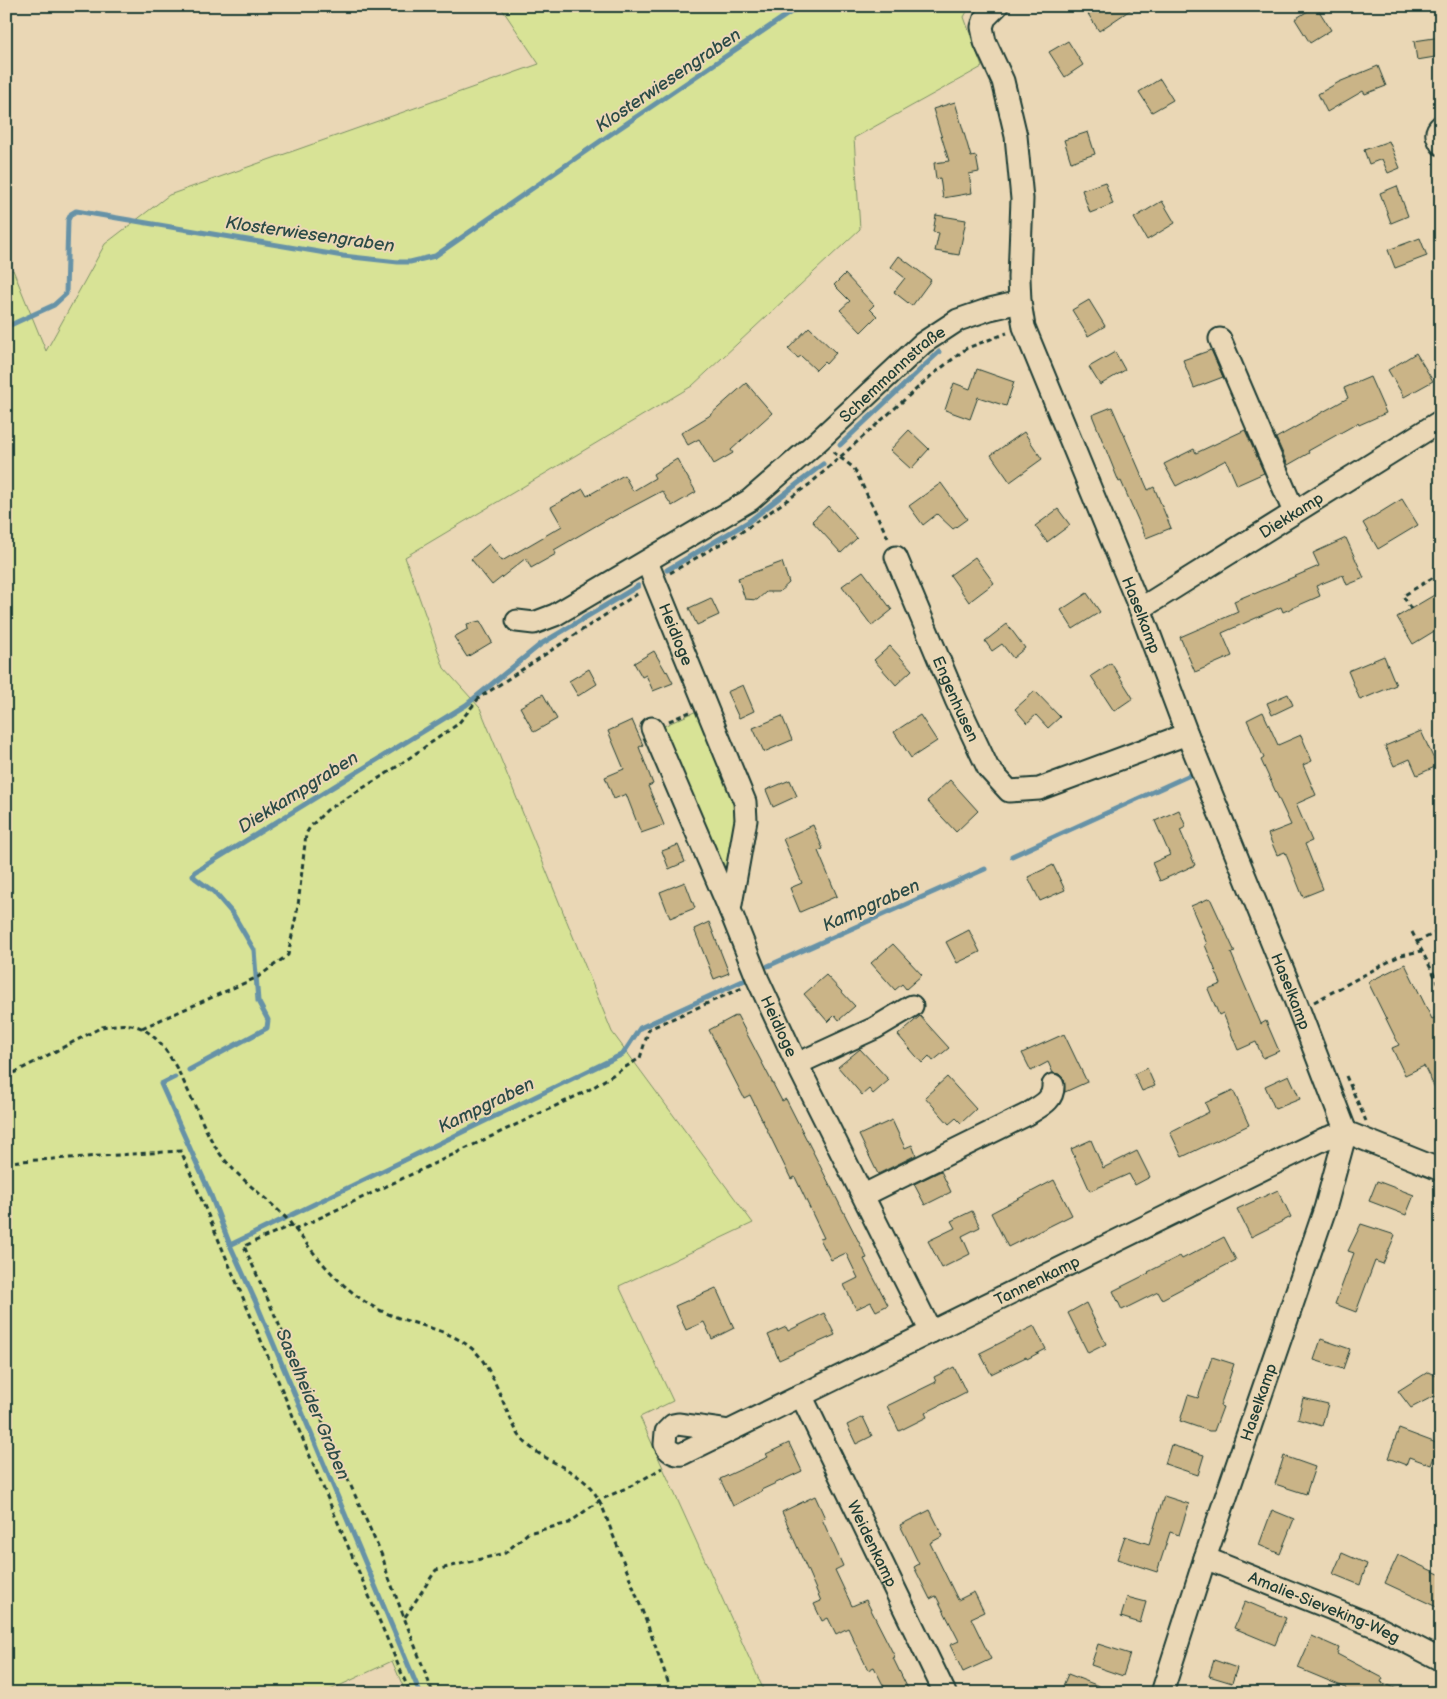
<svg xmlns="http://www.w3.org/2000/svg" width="1447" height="1699" font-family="'Balsamiq Sans',sans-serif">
<rect width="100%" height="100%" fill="#ead7b5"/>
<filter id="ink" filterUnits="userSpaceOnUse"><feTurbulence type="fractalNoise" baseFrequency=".02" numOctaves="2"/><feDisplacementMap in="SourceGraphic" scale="10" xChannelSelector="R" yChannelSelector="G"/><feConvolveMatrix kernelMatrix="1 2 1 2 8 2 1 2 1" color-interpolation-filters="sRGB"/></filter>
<g filter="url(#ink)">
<!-- green -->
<g fill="#d8e396" stroke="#7c9065">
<path d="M500 6H970L964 17 982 67 854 138 860 229 692 386 405 557 444 668 480 708 612 1032 753 1223 619 1286 673 1401 640 1417 765 1693H406L392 1661 324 1693H6V272L13 270 46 351 105 244 169 195 539 64Z"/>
<path d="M701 709 739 798 724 886 655 730Z"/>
</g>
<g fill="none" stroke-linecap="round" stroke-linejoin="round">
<!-- stream -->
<g stroke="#6692a7" stroke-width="5">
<path d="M6 327 54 305 66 294 68 220 71 214 76 211 343 256 398 262H410L435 256 602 140 800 6"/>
<path d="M840 445 939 352"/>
<path d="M667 570 748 522 823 464"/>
<path d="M1012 856 1190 775"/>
<path d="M768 966 985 869"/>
<path d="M189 1070 267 1028 268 1020 258 1001 254 950 233 914 214 892 195 878 193 875 195 872 466 705 541 644 638 586"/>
<path d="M175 1077 161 1084 210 1193 230 1245 258 1307 420 1693"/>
<path d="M230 1245 623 1054 640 1028 745 980"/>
</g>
</g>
<!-- building -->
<g fill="#cab487" stroke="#1f3d34">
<path d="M1083 6H1136L1099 31Z"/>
<path d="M1316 6 1331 30 1310 43 1295 19Z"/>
<path d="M1441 37V56L1417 60 1414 41Z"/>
<path d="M1068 41 1083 65 1065 77 1049 52Z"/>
<path d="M1378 66 1386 86 1365 94 1363 91 1327 112 1318 94 1339 82Z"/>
<path d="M1160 79 1173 100 1152 112 1139 92Z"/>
<path d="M955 102 971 157 976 156 979 172 969 174 972 193 943 198 940 178 936 179 934 163 949 161 933 109Z"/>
<path d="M1088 132 1095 154 1071 162 1064 140Z"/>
<path d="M1389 141 1400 168 1388 173 1382 159 1369 164 1364 150Z"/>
<path d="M1105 182 1113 204 1090 213 1082 190Z"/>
<path d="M1397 186 1408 216 1391 223 1380 193Z"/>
<path d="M1162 201 1175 223 1147 240 1134 218Z"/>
<path d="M936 215 966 220 959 255 935 251 939 233 933 232Z"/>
<path d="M1420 238 1427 256 1395 268 1388 250Z"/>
<path d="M899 256 931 280 912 306 894 292 905 278 891 267Z"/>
<path d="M845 274 874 305 870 309 877 316 861 332 840 310 850 301 834 285Z"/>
<path d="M1089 300 1105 326 1088 336 1072 310Z"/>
<path d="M809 327 836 353 826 364 824 362 816 370 801 356 798 358 788 349Z"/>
<path d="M1211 350 1223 377 1194 388 1183 360Z"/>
<path d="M1115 352 1125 370 1100 385 1089 367Z"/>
<path d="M1416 353 1433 381 1404 397 1388 370Z"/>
<path d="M977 369 1014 382 1006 406 978 397 970 419 945 410 954 383 970 389Z"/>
<path d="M1370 377 1386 413 1359 425 1358 423 1308 451 1309 453 1288 465 1276 438 1348 398 1344 388Z"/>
<path d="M746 383 772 413 731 450 733 453 714 464 699 439 688 445 681 433 709 416Z"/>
<path d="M1112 407 1148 490 1154 487 1171 528 1146 538 1121 481 1119 482 1092 415Z"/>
<path d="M909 430 929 449 911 469 890 450Z"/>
<path d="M1245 430 1264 473 1237 485 1226 460 1176 486 1164 464 1194 449 1196 453Z"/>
<path d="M1024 432 1042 459 1010 482 991 455Z"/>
<path d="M677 459 696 492 672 506 662 491 611 518V517L554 550 556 554 531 568 526 558 492 585 471 559 489 544 502 561 562 526 551 507 583 489 587 496 624 475 633 491 655 478 653 474Z"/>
<path d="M941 483 967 519 953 529 937 514 923 525 909 506Z"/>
<path d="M1402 499 1418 525 1378 549 1363 523Z"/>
<path d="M828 506 857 538 841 553 812 521Z"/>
<path d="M1058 509 1070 525 1047 542 1035 526Z"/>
<path d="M1346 538 1364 578 1347 585 1343 575 1316 586 1320 596 1283 612 1281 607 1222 633 1232 656 1195 672 1180 637 1238 612 1234 601 1253 593 1254 594 1319 566 1313 553Z"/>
<path d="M975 557 994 583 969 602 950 575Z"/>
<path d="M782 562 789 583 779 592H766L757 600 745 599 738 578Z"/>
<path d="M863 571 892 610 872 626 842 586Z"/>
<path d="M1441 591V627L1413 644 1397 617Z"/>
<path d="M1087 593 1100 612 1073 629 1061 610Z"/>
<path d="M711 598 719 615 697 625 689 608Z"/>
<path d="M480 621 492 642 467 657 454 637 468 629 467 624Z"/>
<path d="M1007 624 1025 648 1013 658 1002 644 992 651 985 641Z"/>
<path d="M890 646 912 670 896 685 874 660Z"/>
<path d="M654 651 666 672 667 671 673 683 653 691 646 675 642 677 634 663Z"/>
<path d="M1384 656 1396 685 1360 700 1348 671Z"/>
<path d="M1111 663 1133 698 1114 711 1091 676Z"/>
<path d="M589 669 597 684 578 696 569 681Z"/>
<path d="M743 685 754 711 739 718 727 692Z"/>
<path d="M1035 691 1060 717 1048 728 1036 715 1027 723 1015 709Z"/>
<path d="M543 694 557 719 534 732 520 707Z"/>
<path d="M1288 694 1293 705 1272 715 1267 703Z"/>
<path d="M1263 712 1278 745 1301 735 1312 761 1303 765 1316 795 1296 804 1312 841 1305 844 1323 889 1303 897 1285 852 1277 855 1268 834 1291 825 1261 760 1264 758 1247 720Z"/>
<path d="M920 715 937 741 911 758 894 732Z"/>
<path d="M782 716 792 740 764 752 753 728Z"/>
<path d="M632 720 643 745 639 747 653 784 648 786 664 825 641 833 626 794 614 799 605 777 624 769 608 731Z"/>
<path d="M1421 731 1437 766 1417 775 1410 759 1394 766 1385 746Z"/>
<path d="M790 780 797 796 773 807 766 790Z"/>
<path d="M950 780 978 811 956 832 927 801Z"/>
<path d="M1179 810 1186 827 1180 830 1195 865 1160 881 1152 863 1170 855 1155 821Z"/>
<path d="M813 825 823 849 818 851 837 896 800 912 790 888 802 883 783 839Z"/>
<path d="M678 845 685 862 669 869 662 851Z"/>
<path d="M1053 865 1065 890 1040 901 1028 877Z"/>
<path d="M685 882 695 908 670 918 660 892Z"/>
<path d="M1210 898 1235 952 1231 953 1261 1024 1266 1021 1279 1051 1263 1058 1256 1042 1238 1050 1223 1013 1219 1015 1208 989 1221 984 1205 945 1207 944 1191 906Z"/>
<path d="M709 922 729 973 714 979 694 929Z"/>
<path d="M969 930 980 952 957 963 946 942Z"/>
<path d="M893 944 922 975 906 989 902 984 895 990 871 963Z"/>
<path d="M1405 964 1432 1019 1441 1015V1100L1424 1066 1405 1075 1392 1048 1399 1045 1368 982Z"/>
<path d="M826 975 855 1006 839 1020 835 1015 828 1022 804 994Z"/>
<path d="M737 1015 782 1101 786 1099 867 1258 864 1259 888 1305 876 1311 871 1302 856 1309 844 1285 858 1278 846 1253 831 1260 820 1239 824 1238 795 1177 791 1179 750 1095 744 1098 709 1030Z"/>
<path d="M920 1016 949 1048 933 1061 929 1056 922 1063 898 1035Z"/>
<path d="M1064 1034 1087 1082 1065 1092 1064 1079 1059 1074 1053 1073 1048 1062 1031 1071 1022 1053Z"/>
<path d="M860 1049 889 1080 873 1094 869 1089 862 1095 838 1067Z"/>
<path d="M1147 1068 1155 1086 1142 1091 1134 1074Z"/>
<path d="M1289 1075 1300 1099 1275 1109 1265 1086Z"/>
<path d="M947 1077 976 1109 961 1123 956 1118 949 1124 925 1097Z"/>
<path d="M1233 1090 1249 1125 1182 1157 1170 1132 1209 1112 1205 1103Z"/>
<path d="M892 1120 905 1148 912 1145 916 1155 878 1174 859 1135Z"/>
<path d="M1091 1140 1103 1168 1137 1151 1150 1177 1135 1185 1129 1174 1090 1191 1071 1149Z"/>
<path d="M941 1171 951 1192 925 1205 914 1184Z"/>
<path d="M1054 1180 1072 1215 1008 1247 991 1213Z"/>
<path d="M1377 1181 1414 1195 1406 1215 1369 1201Z"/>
<path d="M1278 1190 1291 1217 1251 1237 1237 1209Z"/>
<path d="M972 1211 980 1227 962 1236 970 1254 942 1268 928 1241 955 1228 951 1221Z"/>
<path d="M1361 1224 1395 1235 1383 1264 1375 1261 1356 1312 1335 1304 1354 1253 1348 1251Z"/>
<path d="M1224 1237 1236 1260 1162 1299 1158 1292 1122 1310 1113 1291 1149 1273 1148 1272 1180 1256 1182 1259Z"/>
<path d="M716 1288 734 1328 712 1339 704 1322 686 1330 675 1306Z"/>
<path d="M1086 1303 1106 1344 1088 1353 1068 1313Z"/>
<path d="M824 1313 835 1335 779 1360 768 1335 786 1327 788 1331Z"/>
<path d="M1034 1326 1046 1349 1027 1359 1026 1357 991 1374 980 1353Z"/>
<path d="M1321 1339 1350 1349 1343 1369 1314 1360Z"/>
<path d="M1212 1357 1234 1364 1220 1406 1223 1407 1214 1431H1209L1180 1421 1188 1395 1198 1398Z"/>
<path d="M954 1367 966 1392 925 1413 927 1417 899 1431 887 1406 936 1382 934 1377Z"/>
<path d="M1428 1372 1441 1378V1399L1434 1396 1411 1408 1398 1391Z"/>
<path d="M1303 1398 1328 1404 1322 1426 1298 1419Z"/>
<path d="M863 1417 872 1436 856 1444 847 1425Z"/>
<path d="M1399 1429 1439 1444 1431 1465 1409 1457 1406 1465 1388 1458Z"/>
<path d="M789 1443 802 1471 761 1490 762 1491 733 1506 720 1479 768 1457 766 1454Z"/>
<path d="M1171 1445 1204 1455 1198 1475 1165 1464Z"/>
<path d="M1284 1456 1315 1467 1306 1494 1275 1484Z"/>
<path d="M815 1496 825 1518 822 1519 843 1566 835 1570 852 1606 866 1600 895 1657 893 1658 910 1693H887L874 1667 868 1670 848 1628 836 1634 828 1618 822 1621 814 1604 821 1601 782 1512Z"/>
<path d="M1164 1496 1189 1504 1179 1535 1170 1532 1157 1572 1117 1559 1125 1536 1149 1544Z"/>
<path d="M930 1510 943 1536 930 1543 958 1600 974 1592 984 1612 971 1618 991 1659 963 1672 950 1645 959 1641 936 1596 930 1599 914 1567 919 1564 900 1525Z"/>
<path d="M1272 1510 1294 1519 1280 1554 1259 1545Z"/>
<path d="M1342 1553 1367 1564 1360 1585 1333 1574Z"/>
<path d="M1398 1555 1441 1575V1609L1385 1583Z"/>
<path d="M1127 1597 1146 1602 1140 1623 1121 1617Z"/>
<path d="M1245 1601 1286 1618 1275 1645 1234 1628Z"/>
<path d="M1312 1636 1339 1648 1337 1654 1383 1678 1381 1682 1406 1693H1344L1346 1688 1298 1668Z"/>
<path d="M1098 1644 1130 1654 1123 1676 1091 1665Z"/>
<path d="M1214 1660 1237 1668 1232 1683 1209 1676Z"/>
<path d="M1068 1674 1114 1692V1693H1060Z"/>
</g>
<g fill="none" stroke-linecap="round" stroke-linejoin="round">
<!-- minor casing -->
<g stroke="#1f3d34" stroke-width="25">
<g id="minor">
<path id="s1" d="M997 6 985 18 982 27 985 42 1003 81 1016 136 1022 199 1019 278 1020 302 1024 327 1140 609 1187 734 1294 997 1346 1132 1325 1209 1205 1558 1162 1693"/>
<path d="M1441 126C1434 132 1437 137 1441 144"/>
<path d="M1220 339 1294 512"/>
<path id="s2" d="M896 557 956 700 988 768 1009 791 1039 789 1187 734"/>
<path id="s3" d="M647 562 745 802 746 820 730 910 758 980 797 1064 931 1332"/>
<path id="s4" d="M1140 609 1441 421"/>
<path id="s5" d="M517 621 534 623 555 615 750 500 818 441 923 343 958 320 990 309 1020 302"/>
<path d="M652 728 730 910"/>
<path d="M797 1064 875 1028 912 1006"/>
<path d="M1346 1132 1441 1170"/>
<path d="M864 1195 1028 1114C1040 1106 1054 1101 1053 1085"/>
<path id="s6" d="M801 1395 945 1693"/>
<path id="s7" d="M729 1431 678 1424 673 1425 666 1432 665 1444C668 1451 674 1455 682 1454L1324 1139 1346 1132"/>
<path id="s8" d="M1205 1558 1377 1627 1441 1660"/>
</g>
</g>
<!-- path -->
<g stroke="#1f3d34" stroke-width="3" stroke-dasharray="5 4" stroke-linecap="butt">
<path d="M833 452 854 468 889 540"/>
<path d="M670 573 743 531 810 484 931 376 967 348 1007 333"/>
<path d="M1411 609 1403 596 1437 575 1441 581"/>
<path d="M669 721 690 712"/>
<path d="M1412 932 1441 988"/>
<path d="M1417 942 1441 930"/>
<path d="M1314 1002 1401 955 1421 951"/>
<path d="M142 1028 258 977 288 955 298 906 306 834 310 827 327 810 389 772 458 724 479 698 640 592"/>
<path d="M1346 1076 1366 1121"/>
<path d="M6 1077 102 1027C115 1025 131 1022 143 1029 178 1048 195 1117 218 1151 237 1178 265 1196 288 1220 315 1255 344 1295 386 1313 413 1325 446 1328 470 1347 493 1364 503 1409 519 1435 537 1461 577 1467 594 1492 604 1506 608 1524 615 1540 635 1591 654 1641 672 1693"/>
<path d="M6 1162 181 1151 410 1693"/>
<path d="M292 1225 244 1246 383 1558 387 1573 433 1693"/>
<path d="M294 1230 587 1091 640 1058 649 1029 742 988"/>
<path d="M405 1617 436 1570 505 1553 528 1533 569 1523 600 1500 637 1483 662 1468"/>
</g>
<!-- minor -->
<use href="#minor" stroke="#ead7b5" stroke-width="21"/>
</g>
</g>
<g text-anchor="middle" stroke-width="4" stroke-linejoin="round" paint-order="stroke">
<!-- street labels -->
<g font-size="16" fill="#1f3d34" stroke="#ead7b5">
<text dy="6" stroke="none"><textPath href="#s5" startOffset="456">Schemmannstraße</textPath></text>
<text dy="6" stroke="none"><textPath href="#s4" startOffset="178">Diekkamp</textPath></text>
<text dy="6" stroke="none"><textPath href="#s1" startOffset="644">Haselkamp</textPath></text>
<text dy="6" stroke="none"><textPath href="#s3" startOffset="78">Heidloge</textPath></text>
<text dy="6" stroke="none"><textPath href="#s2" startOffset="154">Engenhusen</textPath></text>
<text dy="6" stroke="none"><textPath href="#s1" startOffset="1049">Haselkamp</textPath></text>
<text dy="6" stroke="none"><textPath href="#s3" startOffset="495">Heidloge</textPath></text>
<text dy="6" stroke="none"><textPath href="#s7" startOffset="495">Tannenkamp</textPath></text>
<text transform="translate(1258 1402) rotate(-71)" y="6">Haselkamp</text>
<text dy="6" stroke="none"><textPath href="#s6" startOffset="165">Weidenkamp</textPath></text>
<text dy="6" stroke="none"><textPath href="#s8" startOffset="129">Amalie-Sieveking-Weg</textPath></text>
</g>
<!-- water labels -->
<g font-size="18" font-style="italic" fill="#2b4b47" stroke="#ead7b5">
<text transform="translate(668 80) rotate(-34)" y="6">Klosterwiesengraben</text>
<text transform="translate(310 234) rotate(8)" y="6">Klosterwiesengraben</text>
<text transform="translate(298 792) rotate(-32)" y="6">Diekkampgraben</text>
<text transform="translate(871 905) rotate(-24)" y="6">Kampgraben</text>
<text transform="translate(486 1105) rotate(-26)" y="6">Kampgraben</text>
<text transform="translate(313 1404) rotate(67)" y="6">Saselheider Graben</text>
</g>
</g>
<!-- margin -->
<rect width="1447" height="1699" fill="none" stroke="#ead7b5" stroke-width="25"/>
<rect x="12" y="12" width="1422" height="1674" fill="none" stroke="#1f3d34" stroke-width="2" filter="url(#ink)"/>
</svg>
